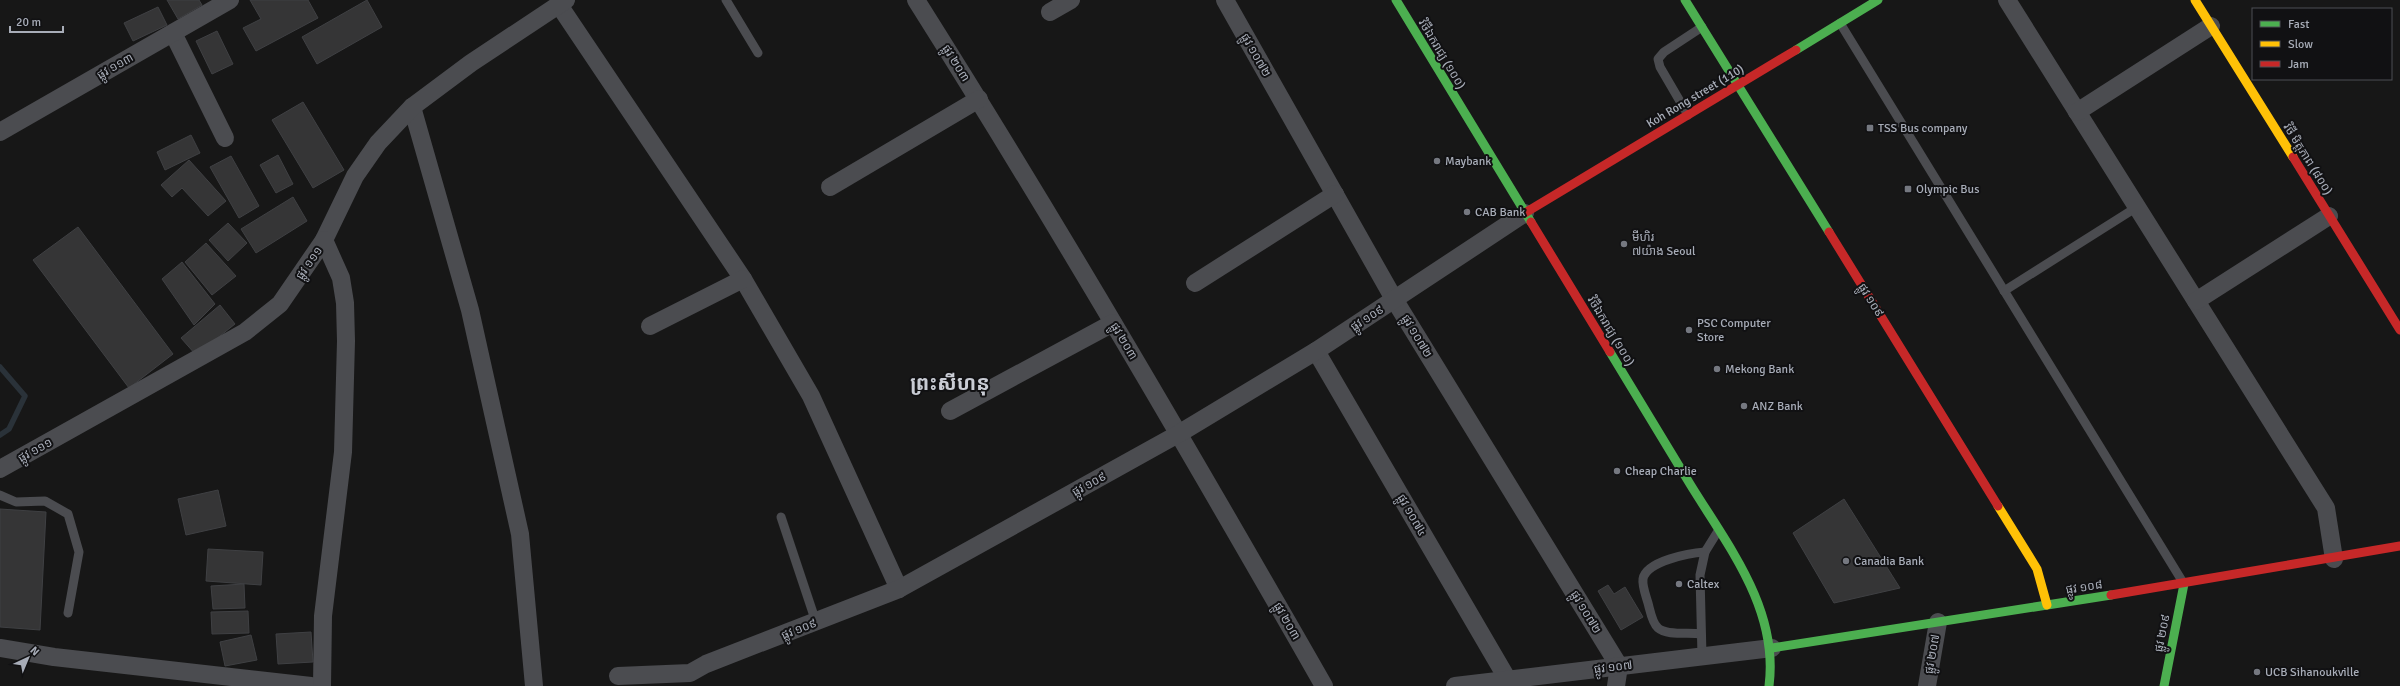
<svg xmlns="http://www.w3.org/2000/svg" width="2400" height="686" font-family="Signika,'Noto Sans Khmer',sans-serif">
<rect width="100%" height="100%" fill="#171717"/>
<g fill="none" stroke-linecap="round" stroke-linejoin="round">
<!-- stream -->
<path stroke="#2a3239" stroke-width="5.5" d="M0 367 25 396 9 429 0 435"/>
</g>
<!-- building -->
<g fill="#353536" stroke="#3f4043">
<path d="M167 0H199L202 5 178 19Z"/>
<path d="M250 0H308L318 18 256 51 243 28 261 19Z"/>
<path d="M367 0 382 27 317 64 302 37Z"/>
<path d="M158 7 167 25 133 41 124 23Z"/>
<path d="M217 31 233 64 212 74 196 41Z"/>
<path d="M303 102 344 170 313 188 272 120Z"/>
<path d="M191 135 200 153 165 170 157 152Z"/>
<path d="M278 155 293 184 276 193 260 165Z"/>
<path d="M231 156 259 206 239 218 210 167Z"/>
<path d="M189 160 226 201 208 216 182 188 172 197 161 185Z"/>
<path d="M293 197 307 221 256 253 241 229Z"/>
<path d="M228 223 247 243 228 261 209 240Z"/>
<path d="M78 227 173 354 129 388 33 260Z"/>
<path d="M206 243 236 276 212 295 185 262Z"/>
<path d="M182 262 215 304 194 325 162 279Z"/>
<path d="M220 305 235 324 196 355 181 338Z"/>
<path d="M218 490 226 526 186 535 178 499Z"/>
<path d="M1844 499 1900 588 1834 603 1793 533Z"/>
<path d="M0 509 46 512 40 630 0 627Z"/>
<path d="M208 549 263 552 261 585 206 581Z"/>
<path d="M244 584 245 608 213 609 211 586Z"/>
<path d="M1608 585 1614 594 1625 587 1643 617 1621 630 1598 591Z"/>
<path d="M248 611 249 633 212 634 211 612Z"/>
<path d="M311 632 313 662 278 664 276 634Z"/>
<path d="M251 635 257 660 225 666 220 642Z"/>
</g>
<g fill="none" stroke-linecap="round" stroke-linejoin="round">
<!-- lane -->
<g stroke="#4b4c50" stroke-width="9">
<path d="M726 0 758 53"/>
<path d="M1840 23 2184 584"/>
<path d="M1688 115 1660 67 1658 59 1664 52 1702 27"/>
<path d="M2004 291 2137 207"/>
<path d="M0 495 16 502 45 501 68 514 79 552 68 613"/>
<path d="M781 517 816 622"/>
<path d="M1701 634C1690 632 1667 636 1658 628 1652 623 1650 610 1648 603 1646 596 1642 586 1643 579 1646 561 1690 553 1705 552"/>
<path d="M1702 656 1700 575 1705 552 1718 531"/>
</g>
<!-- street -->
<g stroke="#4b4c50" stroke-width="18">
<path d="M916 0C1058 225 1192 455 1324 686"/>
<path d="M1225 0 1394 299 1619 666 1616 686"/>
<path d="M2007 0 2326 508 2334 559"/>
<path d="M559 5 743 279 811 396 899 589"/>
<path d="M1050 12 1071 0"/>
<path d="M173 33 225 138"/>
<path d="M412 107 470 310 520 534 534 686"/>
<path d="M2077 112 2211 26"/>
<path d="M0 132 230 0"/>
<path d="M830 187 979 99"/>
<path d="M1195 283 1335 194"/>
<path d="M2196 301 2329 216"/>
<path d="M650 326 743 279"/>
<path d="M1316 351 1508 680"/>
<path d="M950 411 1113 323"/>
<path d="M0 469 245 332 280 304 324 240 355 176 378 143 412 107 471 63 566 0"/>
<path d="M0 648 54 657 311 686"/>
<path d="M618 676 690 673 706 664 899 589 1180 433 1316 351 1525 213"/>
<path d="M322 686 323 616 343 452 346 341 345 303 341 278 324 240"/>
<path d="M1455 686 1772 648"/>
<path d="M1927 686 1938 622"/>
</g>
<!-- fast -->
<g stroke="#4caf50" stroke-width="9">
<path d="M1396 0 1531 222"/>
<path d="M1685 0 1829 232"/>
<path d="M1796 50 1878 0"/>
<path d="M1610 352C1637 396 1663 440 1690 484 1728 546 1779 609 1769 686"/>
<path d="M1772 648 2111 595"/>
<path d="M2164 686 2184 584"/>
</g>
<!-- slow -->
<g stroke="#ffc107" stroke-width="9">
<path d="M2195 0 2293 157"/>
<path d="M1998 506 2037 569 2047 605"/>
</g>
<!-- jam -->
<g stroke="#c62828" stroke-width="9">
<path d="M2293 157 2400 330"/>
<path d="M1525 213 1796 50"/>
<path d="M1531 222 1610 352"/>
<path d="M1829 232 1998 506"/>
<path d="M2111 595 2400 546"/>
</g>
</g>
<!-- markers -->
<g fill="#757880" stroke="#111113" stroke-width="1.5">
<rect x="1866" y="124" width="8" height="8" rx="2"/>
<circle cx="1437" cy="161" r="4"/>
<rect x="1904" y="185" width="8" height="8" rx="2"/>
<circle cx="1467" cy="212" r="4"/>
<circle cx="1624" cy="244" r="4"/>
<circle cx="1689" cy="330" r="4"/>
<circle cx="1717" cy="369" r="4"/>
<circle cx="1744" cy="406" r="4"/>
<circle cx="1617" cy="471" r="4"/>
<circle cx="1846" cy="561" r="4"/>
<circle cx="1679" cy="584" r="4"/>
<circle cx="2257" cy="672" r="4"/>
</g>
<g text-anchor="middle" stroke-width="4" stroke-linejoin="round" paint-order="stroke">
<!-- street labels -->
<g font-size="12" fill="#a8adb8" stroke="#111113">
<text transform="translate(1442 54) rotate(59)" y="4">វិថីឯករាជ្យ (១០០)</text>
<text transform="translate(1256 55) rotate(60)" y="4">ផ្លូវ ១០៧២</text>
<text transform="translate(956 63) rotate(58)" y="4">ផ្លូវ ២០៣</text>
<text transform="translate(115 66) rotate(-30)" y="4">ផ្លូវ ១១៣</text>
<text transform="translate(1695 96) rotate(-31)" y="4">Koh Rong street (110)</text>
<text transform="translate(2308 159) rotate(58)" y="4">វិថី មិត្តភាព (៨០០)</text>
<text transform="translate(309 263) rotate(-55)" y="4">ផ្លូវ ១១១</text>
<text transform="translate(1871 300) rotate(58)" y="4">ផ្លូវ ១០៩</text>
<text transform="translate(1367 318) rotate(-33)" y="4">ផ្លូវ ១០៩</text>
<text transform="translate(1611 331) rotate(59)" y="4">វិថីឯករាជ្យ (១០០)</text>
<text transform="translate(1417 336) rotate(59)" y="4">ផ្លូវ ១០៧២</text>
<text transform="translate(1124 341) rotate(59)" y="4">ផ្លូវ ២០៣</text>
<text transform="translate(35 450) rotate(-29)" y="4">ផ្លូវ ១១១</text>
<text transform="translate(1089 484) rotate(-29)" y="4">ផ្លូវ ១០៩</text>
<text transform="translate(1412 515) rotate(60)" y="4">ផ្លូវ ១០៧៤</text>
<text transform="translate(2084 587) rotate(-9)" y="4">ផ្លូវ ១០៨</text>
<text transform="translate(1586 612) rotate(59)" y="4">ផ្លូវ ១០៧២</text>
<text transform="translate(1287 621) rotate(60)" y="4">ផ្លូវ ២០៣</text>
<text transform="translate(799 629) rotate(-22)" y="4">ផ្លូវ ១០៩</text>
<text transform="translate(2162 633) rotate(-79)" y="4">ផ្លូវ ២០៩</text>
<text transform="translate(1932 654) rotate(-80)" y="4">ផ្លូវ ២០៧</text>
<text transform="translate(1613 667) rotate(-7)" y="4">ផ្លូវ ១០៧</text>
</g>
<!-- poi labels -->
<g font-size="12" fill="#a8adb8" stroke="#111113" text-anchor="start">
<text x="1878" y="132">TSS Bus company</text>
<text x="1445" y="165">Maybank</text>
<text x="1916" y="193">Olympic Bus</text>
<text x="1475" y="216">CAB Bank</text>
<text x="1632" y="241">មីហិរ<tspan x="1632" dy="14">៧យ៉ាង Seoul</tspan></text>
<text x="1697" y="327">PSC Computer<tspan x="1697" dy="14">Store</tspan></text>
<text x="1725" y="373">Mekong Bank</text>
<text x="1752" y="410">ANZ Bank</text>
<text x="1625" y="475">Cheap Charlie</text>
<text x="1854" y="565">Canadia Bank</text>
<text x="1687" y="588">Caltex</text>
<text x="2265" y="676">UCB Sihanoukville</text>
</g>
<!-- town labels -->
<g font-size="20" font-weight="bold" fill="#c9ccd4" stroke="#111113">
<text x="950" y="390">ព្រះសីហនុ</text>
</g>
</g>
<!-- legend -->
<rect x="2252" y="8" width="140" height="72" fill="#111113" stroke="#4d4f55"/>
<rect x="2260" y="21" width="20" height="6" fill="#4caf50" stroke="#4d4f55"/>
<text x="2288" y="28" font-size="12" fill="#a8adb8">Fast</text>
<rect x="2260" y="41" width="20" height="6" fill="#ffc107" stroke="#4d4f55"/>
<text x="2288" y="48" font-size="12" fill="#a8adb8">Slow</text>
<rect x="2260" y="61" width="20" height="6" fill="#c62828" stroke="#4d4f55"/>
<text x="2288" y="68" font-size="12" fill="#a8adb8">Jam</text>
<!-- north arrow -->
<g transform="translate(28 658) rotate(44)" stroke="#111113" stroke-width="3" paint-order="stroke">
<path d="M0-3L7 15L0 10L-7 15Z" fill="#a8adb8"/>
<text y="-6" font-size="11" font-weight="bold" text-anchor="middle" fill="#a8adb8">N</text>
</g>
<!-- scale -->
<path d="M10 26v6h53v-6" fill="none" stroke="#a8adb8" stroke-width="2"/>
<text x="16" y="26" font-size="12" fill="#a8adb8" stroke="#111113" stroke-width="3" paint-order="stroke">20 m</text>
</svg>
